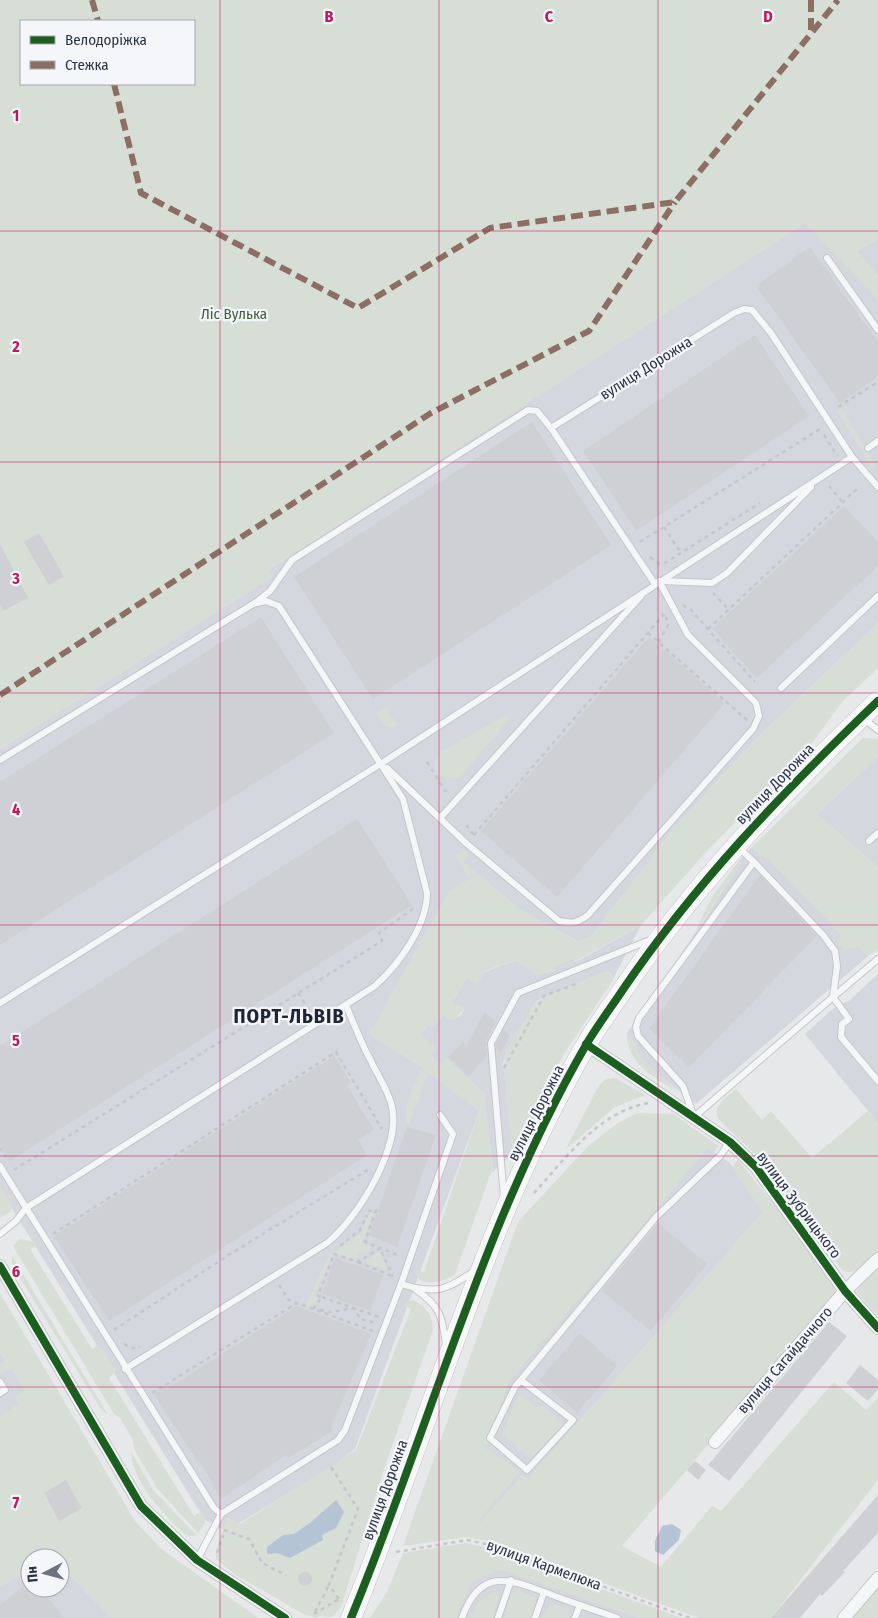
<svg xmlns="http://www.w3.org/2000/svg" width="878" height="1618" font-family="'Fira Sans Condensed',sans-serif">
<rect width="100%" height="100%" fill="#e6e8ea"/>
<!-- built -->
<g fill="#d4d7dd">
<path d="M805 223 878 286V623L759 736 675 827 591 937 577 941 522 911 464 863 470 879 369 1034 422 1067 479 1111 355 1449 331 1467 226 1531 205 1520 0 1189V749L272 577 268 570Z"/>
<path d="M878 239V275L856 251Z"/>
<path d="M878 757V867L817 814Z"/>
<path d="M751 848 768 859 842 935 837 941 859 947 868 956 696 1104 656 1073 637 1053 636 1044 627 1033 704 920 741 863 738 862Z"/>
<path d="M641 925 613 979 611 973 605 972 536 1001 503 1062 512 1145 517 1148 521 1146 492 1173 493 1167 484 1093 447 1059 441 1064 431 1056 421 1035 428 1025 432 1027 443 1015 450 1019 458 1017 461 1015 464 1009 452 1002 466 979 516 960 537 975 555 970 553 966 572 959 575 962 585 957Z"/>
<path d="M878 974V1123L805 1034 835 1007 849 1001Z"/>
<path d="M680 1129 730 1163 763 1212 486 1527 451 1494 577 1168Z"/>
<path d="M0 1352 35 1405 0 1428Z"/>
<path d="M40 1544 53 1558H33L30 1552Z"/>
<path d="M471 1551 659 1618H446Z"/>
<path d="M60 1565 111 1618H0V1587L30 1568V1588H60Z"/>
</g>
<!-- green -->
<g fill="#d6ded6" fill-rule="evenodd">
<path d="M0 0H878V239L856 251 878 275V300L805 223 268 570 272 577 0 749ZM21 21H194V84H21Z"/>
<path d="M841 408 874 463 873 469 837 411Z"/>
<path d="M878 623V668L843 701 809 747 706 852 641 925 574 962 572 959 553 966 555 971 537 975 515 960 485 971 478 984 466 979 452 1002 464 1009 454 1020 443 1016 432 1027 428 1025 421 1035 436 1047 431 1056 441 1064 447 1059 484 1093 493 1167 455 1274C444 1282 417 1290 415 1270L424 1272 479 1111 428 1073 412 1117 409 1124 406 1123C406 1102 412 1085 422 1067L369 1034 449 891 469 879 455 855 465 851 470 854 463 862 522 911 576 941 591 937 675 827 759 736Z"/>
<path d="M386 707 398 726 394 728 383 725 376 713Z"/>
<path d="M506 715 509 719 460 778C448 780 442 779 435 770V759L442 751Z"/>
<path d="M863 738 878 739V757L817 814 878 867V950L868 956 859 947 844 950 836 941 842 935 768 859 751 848Z"/>
<path d="M738 862 741 863 695 932 712 897Z"/>
<path d="M603 972 611 973 613 980 563 1055 522 1145 517 1148 511 1143 504 1073 505 1052 536 1002Z"/>
<path d="M627 1033 636 1044 637 1054 678 1092C655 1078 626 1063 627 1033Z"/>
<path d="M615 1078 645 1095 615 1107 566 1149 599 1085 606 1079Z"/>
<path d="M736 1089 762 1120 771 1111 812 1158 868 1111 878 1123V1251C868 1261 858 1276 843 1271 813 1231 784 1189 752 1151 746 1144 718 1121 717 1116 714 1105 728 1096 736 1089Z"/>
<path d="M637 1113 673 1114 719 1146 714 1152 708 1148 510 1380 485 1448 521 1471 479 1520 481 1522 523 1474 529 1478 762 1212 732 1167 738 1160 799 1235 833 1286 836 1294 622 1546 661 1567 712 1506 721 1511 834 1382 866 1410 878 1398V1480L771 1618H699L488 1541 467 1537 403 1546 518 1222 588 1146 618 1123Z"/>
<path d="M0 1185 12 1205 11 1211 0 1218Z"/>
<path d="M371 1212 374 1213 362 1243 373 1247 369 1251 360 1252 355 1259 333 1254 314 1296 318 1298 312 1307 306 1305 328 1257 361 1233 367 1217Z"/>
<path d="M20 1239 35 1242 37 1245 30 1249 92 1349 99 1345 116 1370 109 1378 194 1516 202 1511 205 1523 198 1533 157 1488 134 1449 133 1440 120 1418 114 1414 13 1246Z"/>
<path d="M379 1251 387 1268 384 1271 368 1264 366 1260Z"/>
<path d="M12 1256 108 1415 101 1409 12 1265Z"/>
<path d="M878 1268V1316L857 1292 858 1288Z"/>
<path d="M0 1293 135 1521 160 1548 258 1618H111L60 1565V1558H53L40 1544 30 1552 33 1558H30V1568L0 1587V1416L18 1404 15 1397 25 1390 11 1369 0 1374V1363L5 1359 0 1352Z"/>
<path d="M413 1300C426 1306 433 1316 433 1330L385 1466 341 1607 332 1617 320 1616 316 1618 302 1613 236 1575 216 1559V1551L227 1517 240 1524 356 1450 411 1309 405 1306 408 1302Z"/>
<path d="M519 1396H523L536 1407 543 1406 562 1422V1426L533 1456 529 1457 502 1435 516 1399Z"/>
<path d="M131 1452 154 1491 196 1535 189 1536 183 1533C162 1511 133 1484 131 1452Z"/>
<path d="M466 1543 485 1547 682 1618H638L508 1572 497 1571 472 1581 456 1618H370L387 1592 403 1553Z"/>
<path d="M878 1584V1618H848Z"/>
<path d="M498 1590 499 1597 493 1618H469C476 1605 483 1595 498 1590Z"/>
<path d="M519 1590 536 1598 531 1618H503L512 1593Z"/>
<path d="M550 1604 568 1608 569 1618H543Z"/>
</g>
<!-- water -->
<g fill="#b4c4d5">
<path d="M336 1500 344 1512 336 1528 322 1535 323 1540 290 1558 277 1553 267 1554V1547L283 1535 294 1534 310 1523Z"/>
<path d="M672 1524 681 1530 679 1540 663 1555 655 1551V1541L662 1526Z"/>
</g>
<!-- building -->
<g fill="#ced0d3">
<path d="M810 247 878 342V376L840 403 756 286Z"/>
<path d="M755 335 809 416 636 531 583 451Z"/>
<path d="M532 422 611 545 373 699 294 577Z"/>
<path d="M844 506 878 542V566L757 678 712 629Z"/>
<path d="M39 533 64 576 49 585 24 542Z"/>
<path d="M0 544 28 598 3 611 0 605Z"/>
<path d="M261 617 334 733 0 945V782Z"/>
<path d="M649 637 725 703 557 897 481 831Z"/>
<path d="M357 819 412 905 10 1161 0 1145V1046Z"/>
<path d="M760 875 817 936 689 1067 649 1028Z"/>
<path d="M485 1012 496 1022 486 1041 487 1056 469 1076 448 1057 463 1042 466 1046Z"/>
<path d="M504 1030 510 1035 501 1053 497 1049 496 1044Z"/>
<path d="M334 1056 351 1083 347 1086 374 1130 358 1140 367 1155 109 1321 54 1236Z"/>
<path d="M407 1127 436 1135 397 1247 369 1235Z"/>
<path d="M658 1223 707 1264 651 1331 602 1291Z"/>
<path d="M335 1258 383 1275 370 1311 322 1294Z"/>
<path d="M297 1306 371 1334 332 1425 333 1431 288 1458 286 1455 221 1499 199 1460 197 1461 154 1394 165 1387 167 1389Z"/>
<path d="M829 1322 847 1336 729 1481 708 1465Z"/>
<path d="M580 1333 617 1366 577 1413 539 1380Z"/>
<path d="M860 1365 878 1380V1389L868 1401 846 1383Z"/>
<path d="M695 1461 706 1470 698 1480 687 1470Z"/>
<path d="M66 1480 82 1508 59 1521 44 1493Z"/>
<path d="M878 1495V1533L843 1571 845 1572 822 1596 820 1594 800 1618H771Z"/>
<circle cx="305" cy="1579" r="7"/>
<path d="M30 1581V1588H41L64 1618H0V1605Z"/>
</g>
<g fill="none" stroke-linecap="round" stroke-linejoin="round">
<!-- service casing -->
<g stroke="#c4c6c8" stroke-width="8">
<g id="service">
<path d="M827 258 878 330"/>
<path d="M551 428 734 313 744 309 752 310 771 333 852 457"/>
<path d="M868 448 878 441"/>
<path d="M661 581 712 583 727 573 811 487"/>
<path d="M255 603 270 591 292 560 528 410 537 411 551 428 655 584"/>
<path d="M781 688 878 596"/>
<path d="M864 719 878 730"/>
<path d="M0 760 253 604 266 601 279 606 403 799 427 893C427 926 399 964 375 986L26 1208 16 1221 0 1234"/>
<path d="M387 768 467 844 559 921C572 924 577 923 588 915L753 729 759 716 756 703 688 635 659 581"/>
<path d="M441 817 641 596"/>
<path d="M869 841 878 833"/>
<path d="M739 848 754 862 639 1018 636 1027 638 1036 683 1086 694 1117 833 997 837 966 835 951 823 935 754 862"/>
<path d="M878 959 833 997 849 1019 842 1024 841 1037 878 1081"/>
<path d="M0 1003 382 763 852 457 878 487"/>
<path d="M0 1166 214 1508 221 1514 197 1560"/>
<path d="M504 1198 491 1043 518 993 650 940"/>
<path d="M401 1284C436 1295 446 1290 476 1270"/>
<path d="M415 1289C440 1306 442 1315 446 1344"/>
<path d="M125 1369 327 1243C358 1218 404 1144 391 1103 387 1089 377 1074 371 1061 361 1043 354 1024 346 1005"/>
<path d="M522 1381 573 1420 527 1470 490 1438 515 1387 656 1217 720 1156 730 1142"/>
<path d="M0 1382 5 1390 0 1393"/>
<path d="M221 1514 338 1440 345 1430 401 1284 453 1134 440 1115"/>
<path d="M462 1618C481 1565 511 1580 552 1595 573 1603 595 1610 617 1618"/>
<path d="M498 1618 511 1580"/>
<path d="M535 1618 544 1592"/>
<path d="M575 1618 580 1605"/>
</g>
</g>
<!-- minor casing -->
<g stroke="#c4c6c8" stroke-width="14">
<g id="minor">
<path d="M586 1044 730 1142 756 1167 845 1291 878 1328"/>
<path d="M0 1266 141 1506 197 1560 285 1618"/>
<path d="M715 1442 845 1291 878 1259"/>
<path d="M844 1618 878 1578"/>
</g>
</g>
<!-- primary casing -->
<g stroke="#c2c5c8" stroke-width="21">
<path id="primary" d="M351 1618C430 1427 482 1225 586 1045 597 1026 610 1009 622 991 695 883 784 791 878 701"/>
</g>
<!-- path -->
<g stroke="#c5c6ca" stroke-width="2.5" stroke-dasharray="4 4" stroke-linecap="butt">
<path d="M838 407 878 382"/>
<path d="M824 435 837 456"/>
<path d="M829 486 842 502"/>
<path d="M664 527 681 553"/>
<path d="M640 542 820 429"/>
<path d="M650 557 658 563H665L760 503"/>
<path d="M713 593 728 609"/>
<path d="M683 605 690 609 755 682"/>
<path d="M708 629 858 488"/>
<path d="M648 633 747 720"/>
<path d="M659 642 668 625 666 616"/>
<path d="M427 762 446 792"/>
<path d="M466 825 475 836"/>
<path d="M474 835 665 613"/>
<path d="M298 993 312 1015"/>
<path d="M504 1068 544 996 578 983"/>
<path d="M0 1148 6 1157"/>
<path d="M14 1170 382 941 379 933 414 908"/>
<path d="M534 1193C566 1158 600 1110 650 1103"/>
<path d="M368 1211 376 1210 365 1242 400 1256"/>
<path d="M53 1234 336 1052 382 1129"/>
<path d="M340 1246 360 1230 367 1215"/>
<path d="M358 1262 392 1276"/>
<path d="M279 1285 289 1300 373 1331"/>
<path d="M322 1297 379 1317"/>
<path d="M313 1309 322 1297 318 1296 334 1254 358 1262 380 1248 393 1277"/>
<path d="M320 1310 331 1312 353 1308 361 1319 375 1323"/>
<path d="M114 1330 227 1256 369 1169"/>
<path d="M124 1344 132 1348 140 1347"/>
<path d="M152 1393 297 1303"/>
<path d="M331 1467 358 1509 329 1585 339 1599"/>
<path d="M224 1530 249 1539 262 1563 286 1575"/>
<path d="M396 1552 467 1540 486 1544 690 1618"/>
<path d="M217 1553 223 1535"/>
<path d="M315 1612 329 1585"/>
<path d="M314 1614 339 1599"/>
</g>
<!-- service -->
<use href="#service" stroke="#f5f6f7" stroke-width="6"/>
<!-- minor -->
<use href="#minor" stroke="#f5f6f7" stroke-width="12"/>
<!-- primary -->
<use href="#primary" stroke="#f8f8f8" stroke-width="20"/>
<!-- quiet -->
<g stroke="#8d6e63" stroke-width="6" stroke-dasharray="12 6" stroke-linecap="butt">
<path d="M92 0 98 21"/>
<path d="M811 0V33"/>
<path d="M114 84 141 193 358 308 490 228 675 202 838 0"/>
<path d="M0 695 431 413 589 331 675 202"/>
</g>
<!-- cycleway casing -->
<g stroke="#f4f6f9" stroke-width="11">
<g id="cycleway">
<path d="M586 1044 730 1142 756 1167 845 1291 878 1328"/>
<path d="M0 1266 141 1506 197 1560 285 1618"/>
<path d="M351 1618C430 1427 482 1225 586 1045 597 1026 610 1009 622 991 695 883 784 791 878 701"/>
</g>
</g>
<!-- cycleway -->
<use href="#cycleway" stroke="#1b5e20" stroke-width="8"/>
</g>
<!-- grid -->
<path fill="none" stroke="#c2185b" stroke-width="1" stroke-opacity="0.55" d="M220 0V1618M439 0V1618M658 0V1618M0 231H878M0 462H878M0 693H878M0 925H878M0 1156H878M0 1387H878"/>
<g text-anchor="middle" stroke-width="4.5" stroke-linejoin="round" paint-order="stroke">
<!-- park labels -->
<g font-size="15" fill="#3f6138" stroke="#f4f6f9">
<text x="234" y="319">Ліс Вулька</text>
</g>
<!-- street labels -->
<g font-size="15" fill="#2b3445" stroke="#f4f6f9">
<text transform="translate(646 368) rotate(-32)" y="5">вулиця Дорожна</text>
<text transform="translate(775 784) rotate(-46)" y="5">вулиця Дорожна</text>
<text transform="translate(536 1113) rotate(-63)" y="5">вулиця Дорожна</text>
<text transform="translate(799 1205) rotate(53)" y="5">вулиця Зубрицького</text>
<text transform="translate(785 1360) rotate(-49)" y="5">вулиця Сагайдачного</text>
<text transform="translate(385 1490) rotate(-70)" y="5">вулиця Дорожна</text>
<text transform="translate(544 1565) rotate(20)" y="5">вулиця Кармелюка</text>
</g>
<!-- district labels -->
<g font-size="20" font-weight="bold" letter-spacing="1" fill="#1d2536" stroke="#f4f6f9">
<text x="289" y="1023">ПОРТ-ЛЬВІВ</text>
</g>
</g>
<g font-size="16" text-anchor="middle" font-weight="bold" fill="#c2185b" stroke="#f4f6f9" stroke-width="4.5" stroke-linejoin="round" paint-order="stroke">
<text x="329" y="22">B</text>
<text x="549" y="22">C</text>
<text x="768" y="22">D</text>
<text x="16" y="121">1</text>
<text x="16" y="352">2</text>
<text x="16" y="584">3</text>
<text x="16" y="815">4</text>
<text x="16" y="1046">5</text>
<text x="16" y="1277">6</text>
<text x="16" y="1508">7</text>
</g>
<!-- legend -->
<rect x="20" y="20" width="175" height="65" fill="#f4f6f9" stroke="#a4a8b1"/>
<rect x="30" y="36" width="25" height="8" fill="#1b5e20" stroke="#a4a8b1"/>
<text x="65" y="45" font-size="15" fill="#2b3445">Велодоріжка</text>
<rect x="30" y="61" width="25" height="8" fill="#8d6e63" stroke="#a4a8b1"/>
<text x="65" y="70" font-size="15" fill="#2b3445">Стежка</text>
<!-- north arrow -->
<g transform="translate(45 1573) rotate(264)"><circle r="24" fill="#f4f6f9" stroke="#a4a8b1"/>
<path d="M0-4L9 19L0 12L-9 19Z" fill="#6c737f"/>
<text y="-8" font-size="14" font-weight="bold" text-anchor="middle" fill="#2b3445">Пн</text>
</g>
</svg>
